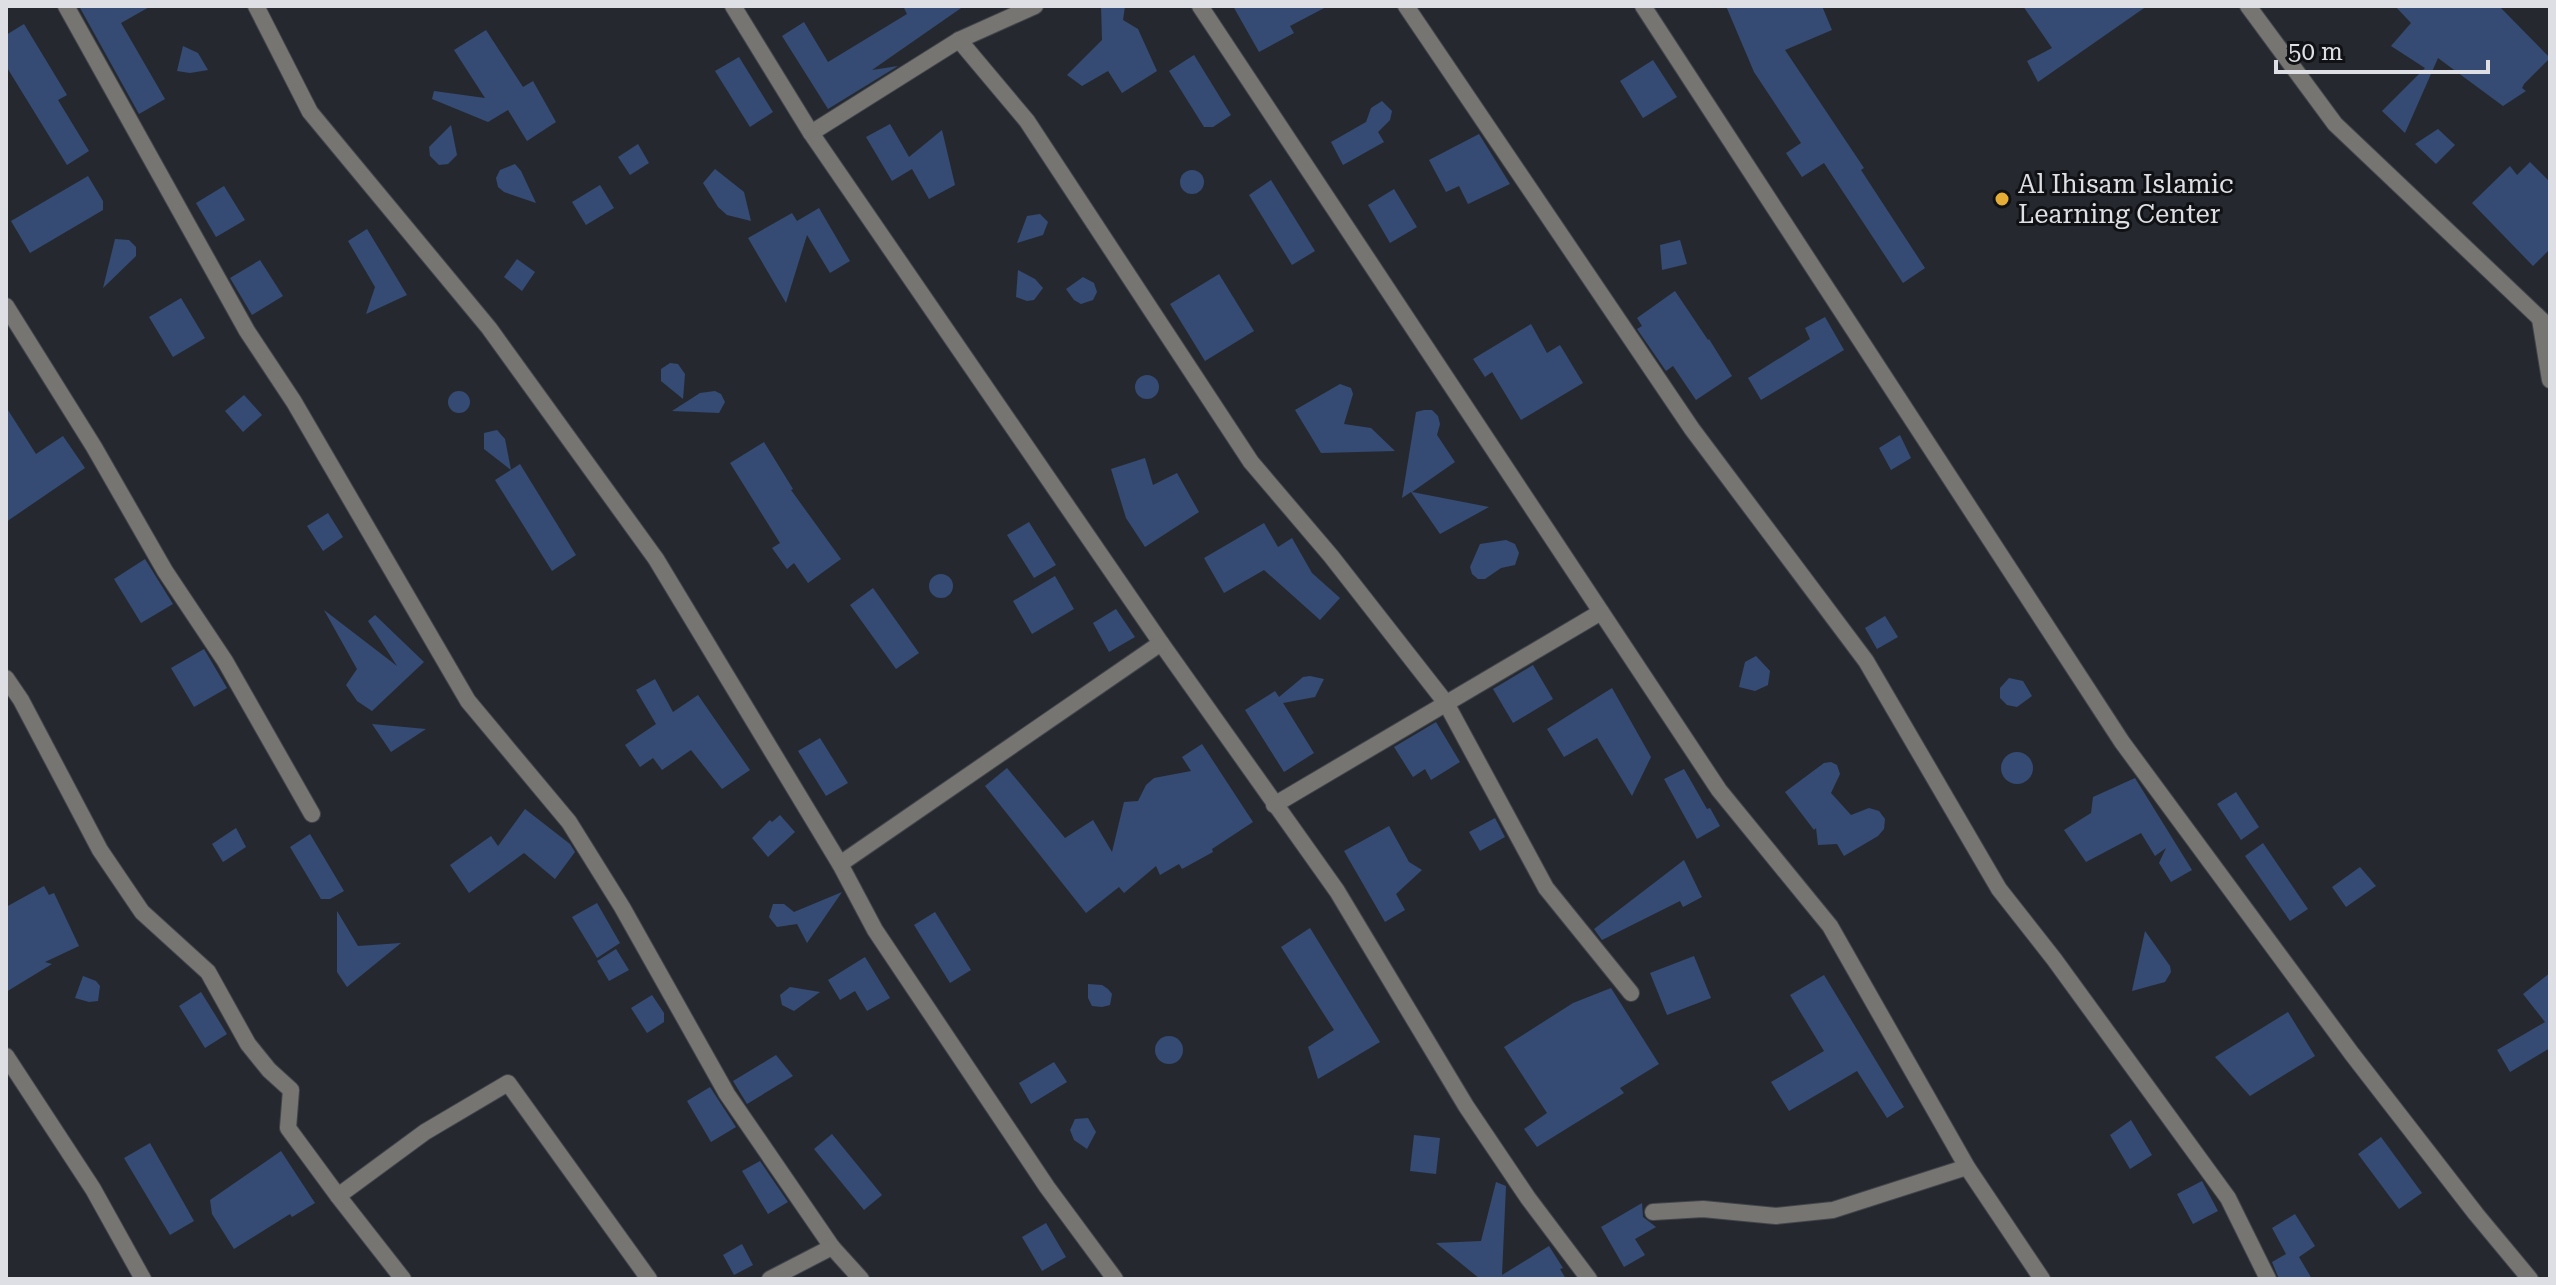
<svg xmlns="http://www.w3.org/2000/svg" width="2556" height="1285" font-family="'Roboto Serif',serif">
<rect width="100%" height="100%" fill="#25292f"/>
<!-- building -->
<g fill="#354b74">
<path d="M79 6H151L121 23 165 99 139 114Z"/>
<path d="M903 6H964L872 70 898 66 828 109 782 36 804 22 828 62 907 14Z"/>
<path d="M1101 6H1125L1123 20 1138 29 1157 71 1122 93 1108 71 1082 86 1067 75 1102 40Z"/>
<path d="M1233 6H1328L1290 26 1294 33 1259 52Z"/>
<path d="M1726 6H1822L1832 30 1785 50 1864 168 1861 170 1925 268 1903 283 1824 163 1802 177 1786 153 1801 143 1754 72Z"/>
<path d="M2023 6H2147L2038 82 2027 61 2052 48Z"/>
<path d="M2395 6H2499L2550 58 2524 84 2522 88 2526 91 2503 106 2438 58 2405 133 2382 111 2425 68 2391 46 2411 23Z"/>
<path d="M24 24 67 95 58 100 89 151 67 165 6 66V35Z"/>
<path d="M486 30 523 87 533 81 556 122 527 141 508 110 488 122 432 99 434 91 485 98 454 50Z"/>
<path d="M183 46 198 53 208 70 190 73 177 71Z"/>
<path d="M1194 55 1231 115 1213 127H1204L1169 71Z"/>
<path d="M739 57 773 112 750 127 715 71Z"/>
<path d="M1653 60 1677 97 1643 118 1620 81Z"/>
<path d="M1382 101 1392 111 1390 120 1378 132 1384 142 1343 165 1331 142 1366 122 1371 108Z"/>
<path d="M890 124 909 157 942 130 955 185 929 199 912 169 892 181 866 137Z"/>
<path d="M451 125 457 155 448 164 439 165 430 156 429 147Z"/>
<path d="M2438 129 2455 145 2436 164 2415 144Z"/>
<path d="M1479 134 1510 184 1468 204 1459 186 1446 192 1429 160Z"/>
<path d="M638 144 649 163 630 175 618 157Z"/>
<path d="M2530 162 2550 182V249L2533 266 2472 203 2510 166 2517 175Z"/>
<path d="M515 164 521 171 536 203 504 192 498 187 496 178 500 170Z"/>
<path d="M715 169 744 192 751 221 727 215 718 207 703 183Z"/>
<circle cx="1192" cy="182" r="12"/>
<path d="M88 176 103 201V210L30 253 11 221Z"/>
<path d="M1271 180 1315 251 1292 265 1249 195Z"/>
<path d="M600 185 614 208 586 225 572 202Z"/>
<path d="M224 186 245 220 216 237 196 203Z"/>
<path d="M1394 189 1417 227 1390 243 1368 205Z"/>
<path d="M819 208 850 261 830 273 807 235 786 303 748 238 792 213 797 221Z"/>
<path d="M1040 214 1048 222 1043 235 1017 243 1027 216Z"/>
<path d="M367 229 407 295 366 314 375 287 348 241Z"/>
<path d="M115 239 129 240 136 247V256L103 288Z"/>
<path d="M1680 240 1687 264 1662 270 1660 245Z"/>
<path d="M517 259 535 272 522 291 504 277Z"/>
<path d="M260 260 283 296 252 315 230 278Z"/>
<path d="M1018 270 1035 279 1043 288 1034 300 1027 301 1016 297Z"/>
<path d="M1219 274 1254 331 1205 361 1170 304Z"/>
<path d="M1083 277 1094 283 1097 292 1093 300 1081 304 1074 300 1066 289Z"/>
<path d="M1675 291 1708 340 1709 339 1732 376 1696 400 1673 366 1666 371 1637 329 1642 326 1637 318Z"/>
<path d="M181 298 205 338 173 357 149 317Z"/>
<path d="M1825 317 1844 350 1761 400 1748 378 1810 339 1805 328Z"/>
<path d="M1531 324 1547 353 1560 345 1583 383 1521 420 1492 372 1485 377 1473 359Z"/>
<path d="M670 363 678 364 685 374 683 399 661 381V369Z"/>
<circle cx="1147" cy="387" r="12"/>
<path d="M1340 384 1351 388 1353 394 1344 424 1371 428 1395 451 1321 453 1295 410Z"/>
<circle cx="459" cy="402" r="11"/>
<path d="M715 391 721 394 725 402 719 413 672 411 700 393Z"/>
<path d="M244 395 262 415 243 432 225 411Z"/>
<path d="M6 407 36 454 63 436 85 468 6 522Z"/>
<path d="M1424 410H1432L1438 416 1440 424 1437 435 1455 462 1412 492 1489 507 1440 534 1411 492 1402 498 1416 412Z"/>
<path d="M497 430 505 439 511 470 484 449V433Z"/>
<path d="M1900 435 1911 458 1891 470 1879 448Z"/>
<path d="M764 442 793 489 791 490 841 559 808 583 794 563 787 569 772 548 780 543 730 463Z"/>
<path d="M1145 458 1153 485 1177 473 1199 512 1145 547 1126 518 1111 469Z"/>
<path d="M520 464 576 555 552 571 495 480Z"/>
<path d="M328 513 343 537 323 551 307 526Z"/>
<path d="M1029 522 1056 565 1034 578 1007 535Z"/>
<path d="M1264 523 1278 547 1292 538 1312 573 1340 598 1320 620 1264 570 1224 593 1204 558Z"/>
<path d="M1506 540 1515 544 1519 553 1515 565 1501 568 1485 579H1478L1472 574 1470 567 1480 544Z"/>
<path d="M145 559 173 604 141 623 114 579Z"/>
<circle cx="941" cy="586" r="12"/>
<path d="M1055 576 1074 609 1032 634 1013 601Z"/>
<path d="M873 588 919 653 896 669 850 605Z"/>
<path d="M1116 609 1135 637 1109 652 1093 623Z"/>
<path d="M324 610 397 666 368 621 375 615 424 662 372 711 357 701 346 685 357 669Z"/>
<path d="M1885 616 1898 637 1877 649 1865 628Z"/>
<path d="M204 649 227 688 194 707 171 668Z"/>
<path d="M1756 656 1770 671 1768 685 1755 691 1739 687 1745 662Z"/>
<path d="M1533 665 1553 699 1513 723 1493 689Z"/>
<path d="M1310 676 1324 679 1315 697 1283 703 1314 753 1284 772 1245 710 1275 691 1279 697 1303 677Z"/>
<path d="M2009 678 2023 681 2032 696 2017 707 2007 705 2000 698V688Z"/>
<path d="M655 679 673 712 698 695 750 770 722 789 691 750 662 770 653 758 640 767 625 745 656 724 636 690Z"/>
<path d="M1612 688 1651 757 1632 796 1597 738 1564 757 1547 729Z"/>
<path d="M1436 722 1460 762 1431 780 1425 769 1413 777 1394 747Z"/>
<path d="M372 724 426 729 391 752Z"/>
<path d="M820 738 848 783 826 796 798 751Z"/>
<path d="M1202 744 1253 822 1212 849 1213 852 1182 869 1179 864 1160 875 1156 866 1124 893 1119 887 1086 913 985 786 1007 768 1065 838 1093 820 1112 852 1124 802 1138 801 1146 785 1154 778 1191 771 1182 757Z"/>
<circle cx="2017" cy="768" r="16"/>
<path d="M1831 762 1837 765 1840 774 1831 793 1851 815 1869 808 1879 811 1885 819 1884 829 1878 836 1844 856 1837 844 1818 845 1816 828 1814 830 1785 792 1824 763Z"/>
<path d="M1684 769 1707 809 1710 808 1720 826 1697 839 1664 779Z"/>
<path d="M2135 778 2192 870 2171 882 2159 863 2166 848 2155 856 2141 833 2086 862 2064 830 2091 813 2093 797Z"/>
<path d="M2236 792 2259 827 2241 840 2217 804Z"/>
<path d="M525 809 570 844 575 852 555 879 524 853 469 893 450 865 491 836 498 846Z"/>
<path d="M780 815 795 832 768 857 752 838 770 820 772 822Z"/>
<path d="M1495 818 1505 837 1480 851 1469 832Z"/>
<path d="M1389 826 1409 862 1422 870 1396 894 1405 910 1385 922 1344 851Z"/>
<path d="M236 828 246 847 223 862 212 844Z"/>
<path d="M310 834 344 891 330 899H321L290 847Z"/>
<path d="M2263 843 2308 909 2290 921 2245 856Z"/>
<path d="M1684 860 1702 897 1683 907 1680 901 1602 940 1594 929Z"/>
<path d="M2360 867 2376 886 2346 907 2332 887Z"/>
<path d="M44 886 49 895 54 893 79 946 45 962 52 964 6 992V907Z"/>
<path d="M842 892 807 943 797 924 777 927 769 917 773 904H784L794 912Z"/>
<path d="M597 903 620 943 597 958 572 917Z"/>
<path d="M337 911 358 946 401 943 347 987 337 972Z"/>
<path d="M935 912 971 970 950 983 914 925Z"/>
<path d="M1310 928 1380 1042 1318 1079 1308 1047 1334 1030 1281 947Z"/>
<path d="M2145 931 2170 966 2171 972 2165 982 2132 991Z"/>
<path d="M616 949 629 970 609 981 597 961Z"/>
<path d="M1694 956 1711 998 1667 1015 1650 973Z"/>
<path d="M865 957 890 998 867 1011 855 991 840 1000 828 980Z"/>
<path d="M2550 973V1048L2510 1072 2497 1050 2545 1022 2523 994Z"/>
<path d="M1824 975 1904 1107 1887 1118 1857 1071 1789 1111 1771 1082 1824 1051 1790 995Z"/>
<path d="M83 976 96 981 100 986 98 1001 89 1002 75 998Z"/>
<path d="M1088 984 1102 985 1108 989 1112 994 1110 1005 1102 1007 1092 1006 1088 998Z"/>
<path d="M790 987 820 992 794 1011 782 1005 780 995Z"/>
<path d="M1611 988 1659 1064 1620 1088 1624 1093 1537 1147 1524 1129 1547 1113 1504 1047 1573 1003Z"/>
<path d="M201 992 227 1034 205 1048 179 1006Z"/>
<path d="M652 995 664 1013V1022L647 1033 631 1008Z"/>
<path d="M2288 1012 2315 1056 2250 1096 2215 1057Z"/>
<circle cx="1169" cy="1050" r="14"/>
<path d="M776 1055 793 1076 747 1104 733 1081Z"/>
<path d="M1054 1062 1067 1082 1031 1104 1019 1083Z"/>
<path d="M710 1087 736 1127 711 1142 687 1101Z"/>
<path d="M1088 1118 1096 1132 1087 1149 1074 1140 1070 1130 1075 1119Z"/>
<path d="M2131 1120 2152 1155 2130 1169 2110 1135Z"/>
<path d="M832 1134 882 1195 864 1210 814 1149Z"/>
<path d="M1414 1135 1440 1138 1436 1174 1410 1171Z"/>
<path d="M2381 1137 2422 1193 2399 1209 2358 1154Z"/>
<path d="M150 1143 194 1221 170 1235 124 1158Z"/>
<path d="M281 1151 315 1203 292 1217 290 1214 234 1249 212 1214 210 1200Z"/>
<path d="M760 1161 788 1202 768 1214 742 1171Z"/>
<path d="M2202 1181 2218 1211 2193 1224 2177 1194Z"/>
<path d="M1496 1182 1506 1186 1502 1275 1549 1246 1563 1268 1560 1269 1566 1279H1480L1436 1243 1481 1241Z"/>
<path d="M1642 1203 1643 1217 1656 1227 1635 1239 1645 1255 1624 1267 1601 1227Z"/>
<path d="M2295 1214 2315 1246 2299 1257 2312 1279H2279L2272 1262 2286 1254 2272 1228Z"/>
<path d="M1046 1223 1066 1257 1042 1271 1022 1237Z"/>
<path d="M742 1244 753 1265 734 1275 723 1255Z"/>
</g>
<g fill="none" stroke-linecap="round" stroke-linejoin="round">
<!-- street casing -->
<g stroke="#42464c" stroke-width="18">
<g id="street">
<path d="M66 6 247 331 294 402 468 701 569 822 622 907 727 1094 832 1247 861 1279"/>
<path d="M256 6 310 112 489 328 656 559 840 864 875 930 1047 1187 1115 1279"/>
<path d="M733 6 811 133 1161 643 1337 891 1466 1106 1528 1198 1589 1279"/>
<path d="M1200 6 1719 790 1830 926 1967 1167 2042 1279"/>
<path d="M1406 6 1692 429 1866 661 1999 889 2054 959 2228 1198 2268 1279"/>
<path d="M1643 6 2122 742 2352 1054 2476 1214 2530 1279"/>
<path d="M2248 6 2335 124 2550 328"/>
<path d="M959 40 1027 121 1251 462 1331 556 1446 703 1546 888 1631 993"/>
<path d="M811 133 959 40 1035 6"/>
<path d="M6 306 94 447 165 571 225 661 312 814"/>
<path d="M2540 319 2550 380"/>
<path d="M6 678 21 700 100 850 142 912 208 972 248 1044 269 1070 291 1090 288 1128 338 1196 403 1279"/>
<path d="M1274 805 1601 612"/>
<path d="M840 864 1161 643"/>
<path d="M6 1056 93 1189 143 1279"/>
<path d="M338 1196 425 1132 508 1083 649 1279"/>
<path d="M1653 1212 1703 1209 1776 1216 1833 1210 1967 1167"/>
<path d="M770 1279 832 1247"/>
</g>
</g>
<!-- street -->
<use href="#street" stroke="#777571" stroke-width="16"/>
</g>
<!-- markers -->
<circle fill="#e5ad35" stroke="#101114" stroke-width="3" cx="2002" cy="199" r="8"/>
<g text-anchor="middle" stroke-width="6" stroke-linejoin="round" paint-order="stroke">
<!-- poi labels -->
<g font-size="26" fill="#dddfe4" stroke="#101114" text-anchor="start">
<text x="2018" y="193">Al Ihisam Islamic<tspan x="2018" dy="30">Learning Center</tspan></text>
</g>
</g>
<!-- border -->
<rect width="2556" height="1285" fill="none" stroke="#dddfe4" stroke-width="16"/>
<!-- scale -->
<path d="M2276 60v12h212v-12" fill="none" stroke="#dddfe4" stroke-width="4"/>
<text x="2288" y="60" font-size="24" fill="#dddfe4" stroke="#101114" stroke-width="6" paint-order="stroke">50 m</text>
</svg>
